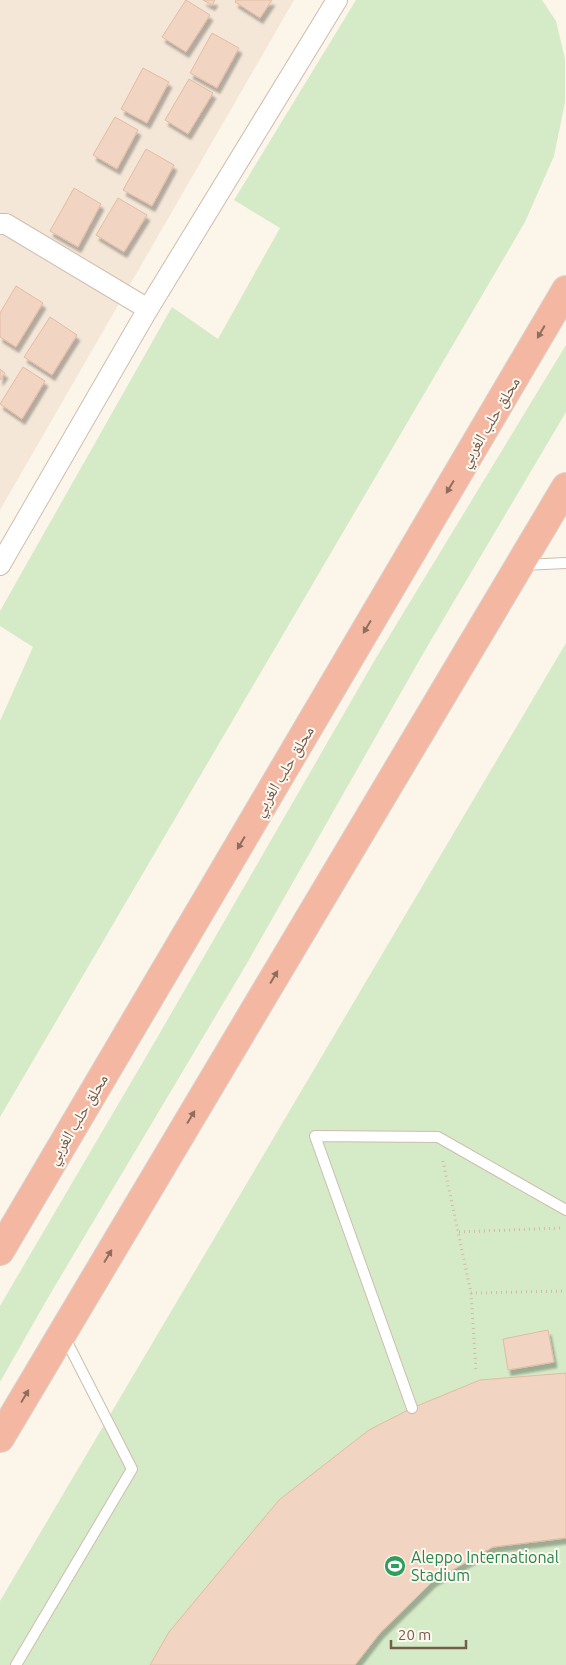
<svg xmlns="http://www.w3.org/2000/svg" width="566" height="1665" font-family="Ubuntu,'Noto Naskh Arabic',sans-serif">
<defs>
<filter id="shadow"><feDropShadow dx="3" dy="5.5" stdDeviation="1" flood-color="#0004"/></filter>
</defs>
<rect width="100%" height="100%" fill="#fcf5e9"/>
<!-- residential -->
<path fill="#f4e7d8" d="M0 0H294L0 510Z"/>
<!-- green -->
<g fill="#d5eac7">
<path d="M356 0H542L556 21 565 59V102L554 156 525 222 0 1117V721L33 647 0 626V611L172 307 218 339 280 228 234 200Z"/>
<path d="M566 345V412L424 652 243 970 49 1296 0 1382V1306L157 1038 376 658Z"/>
<path d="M566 643V1665H0V1601Z"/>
</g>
<!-- building -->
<g fill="#f1d4c2" stroke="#e3bba2" filter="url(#shadow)">
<path d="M186 0 210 15 186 52 162 37Z"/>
<path d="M203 0H215L212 5Z"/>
<path d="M236 0H272L260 18 235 2Z"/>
<path d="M212 33 239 48 217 88 190 73Z"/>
<path d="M143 68 169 82 147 123 121 109Z"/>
<path d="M189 79 213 93 188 134 165 120Z"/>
<path d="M115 117 138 130 117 169 93 155Z"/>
<path d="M146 149 174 165 152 206 123 190Z"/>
<path d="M74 188 101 204 78 247 50 231Z"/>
<path d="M118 198 147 215 124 252 96 235Z"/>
<path d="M16 286 43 303 16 347 0 337V313Z"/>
<path d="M50 317 77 335 52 375 24 357Z"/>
<path d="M23 367 45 381 22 419 0 404Z"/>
<path d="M0 369 5 373 0 380Z"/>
<path d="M548 1330 554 1362 508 1370 503 1339Z"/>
<path d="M566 1373V1538L493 1547 433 1581 380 1633 355 1665H150L169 1632 279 1500 369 1430 412 1408 480 1380Z"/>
</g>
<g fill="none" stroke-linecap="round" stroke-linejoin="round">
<!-- lane casing -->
<g stroke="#cebdaf" stroke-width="12">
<g id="lane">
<path d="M523 565 566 563"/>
<path d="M412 1408 315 1136 438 1137 566 1210"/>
<path d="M16 1665 132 1469 64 1336"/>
</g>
</g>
<!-- street casing -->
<g stroke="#cebdaf" stroke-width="22">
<g id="street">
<path d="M0 224H6L148 309"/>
<path d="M0 565 148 309 337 0"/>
</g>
</g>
<!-- highway casing -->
<g stroke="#d9d1cd" stroke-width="30">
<g id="highway">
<path d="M0 1251 566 290"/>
<path d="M0 1438 566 487"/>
</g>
</g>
<!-- path -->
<g stroke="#d6b8a4" stroke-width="3" stroke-dasharray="1 4" stroke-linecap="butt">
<path d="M443 1161 471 1293 476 1370"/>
<path d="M459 1232 560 1228"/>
<path d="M471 1293 566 1291"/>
</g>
<!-- lane -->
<use href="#lane" stroke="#fff" stroke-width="10"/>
<!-- street -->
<use href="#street" stroke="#fff" stroke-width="20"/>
<!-- highway -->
<use href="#highway" stroke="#f4b8a2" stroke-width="28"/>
</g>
<!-- one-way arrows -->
<defs><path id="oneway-solid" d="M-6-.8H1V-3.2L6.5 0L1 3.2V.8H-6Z" transform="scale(1.25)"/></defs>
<g fill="#8f6e5e">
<use href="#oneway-solid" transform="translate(541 332) rotate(120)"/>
<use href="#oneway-solid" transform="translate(450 487) rotate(121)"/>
<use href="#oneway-solid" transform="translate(367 627) rotate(121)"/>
<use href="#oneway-solid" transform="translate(241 843) rotate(121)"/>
<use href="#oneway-solid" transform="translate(274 977) rotate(-59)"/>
<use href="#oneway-solid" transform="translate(191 1117) rotate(-59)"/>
<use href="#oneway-solid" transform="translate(108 1256) rotate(-59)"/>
<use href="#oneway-solid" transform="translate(25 1396) rotate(-59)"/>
</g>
<!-- icons -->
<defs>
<g id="stadium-disc" transform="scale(1.125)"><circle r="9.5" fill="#2e9e5b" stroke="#fef9f0"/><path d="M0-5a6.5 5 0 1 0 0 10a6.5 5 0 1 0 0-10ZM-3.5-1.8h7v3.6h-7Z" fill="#fff"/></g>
</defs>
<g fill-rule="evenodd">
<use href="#stadium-disc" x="395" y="1566"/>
</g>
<g text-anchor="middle" stroke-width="4" stroke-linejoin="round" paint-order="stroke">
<!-- street labels -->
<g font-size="16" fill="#765c4d" stroke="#fef9f0">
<text transform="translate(489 422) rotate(-59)" y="6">محلق حلب الغربي</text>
<text transform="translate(283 771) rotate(-59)" y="6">محلق حلب الغربي</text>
<text transform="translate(77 1119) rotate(-59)" y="6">محلق حلب الغربي</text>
</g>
<!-- leisure labels -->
<g font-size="16" fill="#27864d" stroke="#fef9f0" text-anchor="start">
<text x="411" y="1563">Aleppo International<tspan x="411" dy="18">Stadium</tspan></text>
</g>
</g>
<!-- scale -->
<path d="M391 1640v8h75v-8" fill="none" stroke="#765c4d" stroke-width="2.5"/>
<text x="398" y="1640" font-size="15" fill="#765c4d" stroke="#fef9f0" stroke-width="4" paint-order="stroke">20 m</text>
</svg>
